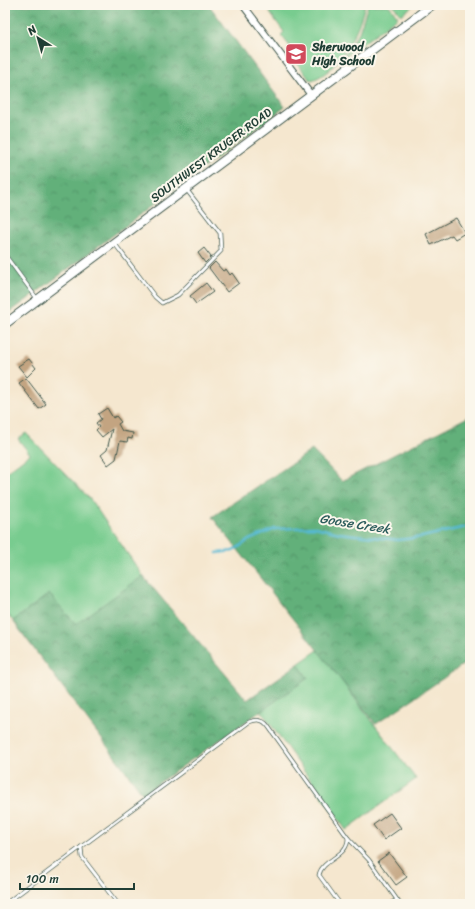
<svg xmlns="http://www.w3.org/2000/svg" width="475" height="909" font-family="Sriracha,sans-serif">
<defs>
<pattern id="forest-crowns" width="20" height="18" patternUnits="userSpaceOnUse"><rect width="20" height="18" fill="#62b07a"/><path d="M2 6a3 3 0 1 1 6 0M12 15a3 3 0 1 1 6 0" fill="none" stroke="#509065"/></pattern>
</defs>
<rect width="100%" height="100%" fill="#fbf7ec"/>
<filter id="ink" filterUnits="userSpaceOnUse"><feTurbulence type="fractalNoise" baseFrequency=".025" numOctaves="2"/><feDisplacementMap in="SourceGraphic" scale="8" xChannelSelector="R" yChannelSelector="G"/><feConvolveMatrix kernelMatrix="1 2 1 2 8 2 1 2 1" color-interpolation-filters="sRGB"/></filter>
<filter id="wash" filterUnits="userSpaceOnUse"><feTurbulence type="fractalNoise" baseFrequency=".012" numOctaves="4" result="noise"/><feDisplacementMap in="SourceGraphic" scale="16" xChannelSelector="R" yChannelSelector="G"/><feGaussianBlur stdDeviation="0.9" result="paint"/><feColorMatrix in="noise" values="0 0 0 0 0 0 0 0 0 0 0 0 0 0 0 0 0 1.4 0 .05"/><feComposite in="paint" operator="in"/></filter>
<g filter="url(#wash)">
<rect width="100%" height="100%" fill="#f5e7cf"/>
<!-- green -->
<g fill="#78cc8f" stroke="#4c8462">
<path d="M271 5H365C359 30 339 72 312 80L309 79 295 60 302 55 298 51 295 53 281 35 284 32 270 13Z"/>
<path d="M368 5H389L398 17 342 59 359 32Z"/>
<path d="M393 5H414L401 15Z"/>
<path d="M26 433 90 499 143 576 76 625 49 594 13 621 5 611V473L30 454 18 439Z"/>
<path d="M318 650 416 779 346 830 261 711 307 678 298 664Z"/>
</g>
<!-- forest -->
<g fill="url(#forest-crowns)" stroke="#407657">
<path d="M5 5H209L285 107 5 316Z"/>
<path d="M470 416V660L376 724 212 517 312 450 342 481Z"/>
<path d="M143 576 247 700 298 664 308 678 143 794 13 621 49 594 76 624Z"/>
</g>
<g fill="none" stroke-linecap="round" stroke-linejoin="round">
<!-- stream -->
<path stroke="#55b9d3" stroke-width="2.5" d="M217 553 233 551 249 540 275 529 315 527 339 533 398 540 422 537 470 526"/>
</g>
<g id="blocks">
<!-- building -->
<g fill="#c3a481">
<path d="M456 218 465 233 455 239 452 235 431 245 426 234Z"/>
<path d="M204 248 211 257 205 263 198 253Z"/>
<path d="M215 262 223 271 226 269 230 275 232 273 239 283 227 292 209 268Z"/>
<path d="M206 283 213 292 196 304 190 296Z"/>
<path d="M29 359 36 368 27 377 18 366Z"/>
<path d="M26 378 46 404 39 409 19 383Z"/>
<path d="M107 408 113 418 116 416 121 422 118 424 122 431 133 433 132 439 128 438 127 442 120 441 116 459 108 465 101 455 107 450 112 429 102 437 96 430 99 427 96 423 101 419 98 414Z"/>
<path d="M390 813 401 828 384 840 373 825Z"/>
<path d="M389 853 407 877 396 885 378 861Z"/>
</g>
</g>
</g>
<g filter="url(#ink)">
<use href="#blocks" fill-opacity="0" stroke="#3f564b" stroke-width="1"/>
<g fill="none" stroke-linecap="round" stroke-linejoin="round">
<!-- lane casing -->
<g stroke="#3f564b" stroke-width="4.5">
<g id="lane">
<path d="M115 244 155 297 162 303 178 295 221 251 220 233 186 189"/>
<path d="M5 255 38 300"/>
<path d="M348 838 369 860 400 904"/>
<path d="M5 904 81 847"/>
<path d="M118 904 82 857 81 847 249 722C257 719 263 719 268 726L348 838C348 857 322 859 319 875L340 904"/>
<path d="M389 904 397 900"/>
</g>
</g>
<!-- street casing -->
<g stroke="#3f564b" stroke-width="8">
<path id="street" d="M243 5 311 95"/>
</g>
<!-- secondary casing -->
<g stroke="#3f564b" stroke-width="10">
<path id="secondary" d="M5 324 432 5"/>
</g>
<!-- lane -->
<use href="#lane" stroke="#fff" stroke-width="3"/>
<!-- street -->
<use href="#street" stroke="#fff" stroke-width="6"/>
<!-- secondary -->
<use href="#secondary" stroke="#fff" stroke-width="8"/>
</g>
</g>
<!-- icons -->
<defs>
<g id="school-square" transform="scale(1.15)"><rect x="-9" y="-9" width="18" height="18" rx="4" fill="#d1495b" stroke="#fbf7ec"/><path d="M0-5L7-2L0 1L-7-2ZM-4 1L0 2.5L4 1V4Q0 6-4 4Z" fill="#fff"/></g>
</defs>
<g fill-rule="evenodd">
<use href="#school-square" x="296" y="54"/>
</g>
<g text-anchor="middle" stroke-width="4" stroke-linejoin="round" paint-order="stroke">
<!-- poi labels -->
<g font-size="12" font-weight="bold" fill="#1f3d34" stroke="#fbf7ec" text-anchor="start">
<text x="312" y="51">Sherwood<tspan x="312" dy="14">High School</tspan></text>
</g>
<!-- street labels -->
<g font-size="12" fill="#1f3d34" stroke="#fbf7ec">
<text transform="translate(211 155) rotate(-37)" y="4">SOUTHWEST KRUGER ROAD</text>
</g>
<!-- water labels -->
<g font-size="13" font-style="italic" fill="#2c5c5c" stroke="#fbf7ec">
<text transform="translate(355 523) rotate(9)" y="5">Goose Creek</text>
</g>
</g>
<!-- margin -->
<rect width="475" height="909" fill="none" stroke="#fbf7ec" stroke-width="20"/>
<!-- north arrow -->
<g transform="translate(38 38) rotate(323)" stroke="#fbf7ec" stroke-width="3" paint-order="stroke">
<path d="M0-3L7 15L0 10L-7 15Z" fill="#1f3d34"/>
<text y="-6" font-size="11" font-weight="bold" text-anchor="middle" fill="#1f3d34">N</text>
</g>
<!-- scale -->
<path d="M20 883v6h114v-6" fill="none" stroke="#1f3d34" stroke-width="2"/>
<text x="26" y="883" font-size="12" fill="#1f3d34" stroke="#fbf7ec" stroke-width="3" paint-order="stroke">100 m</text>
</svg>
